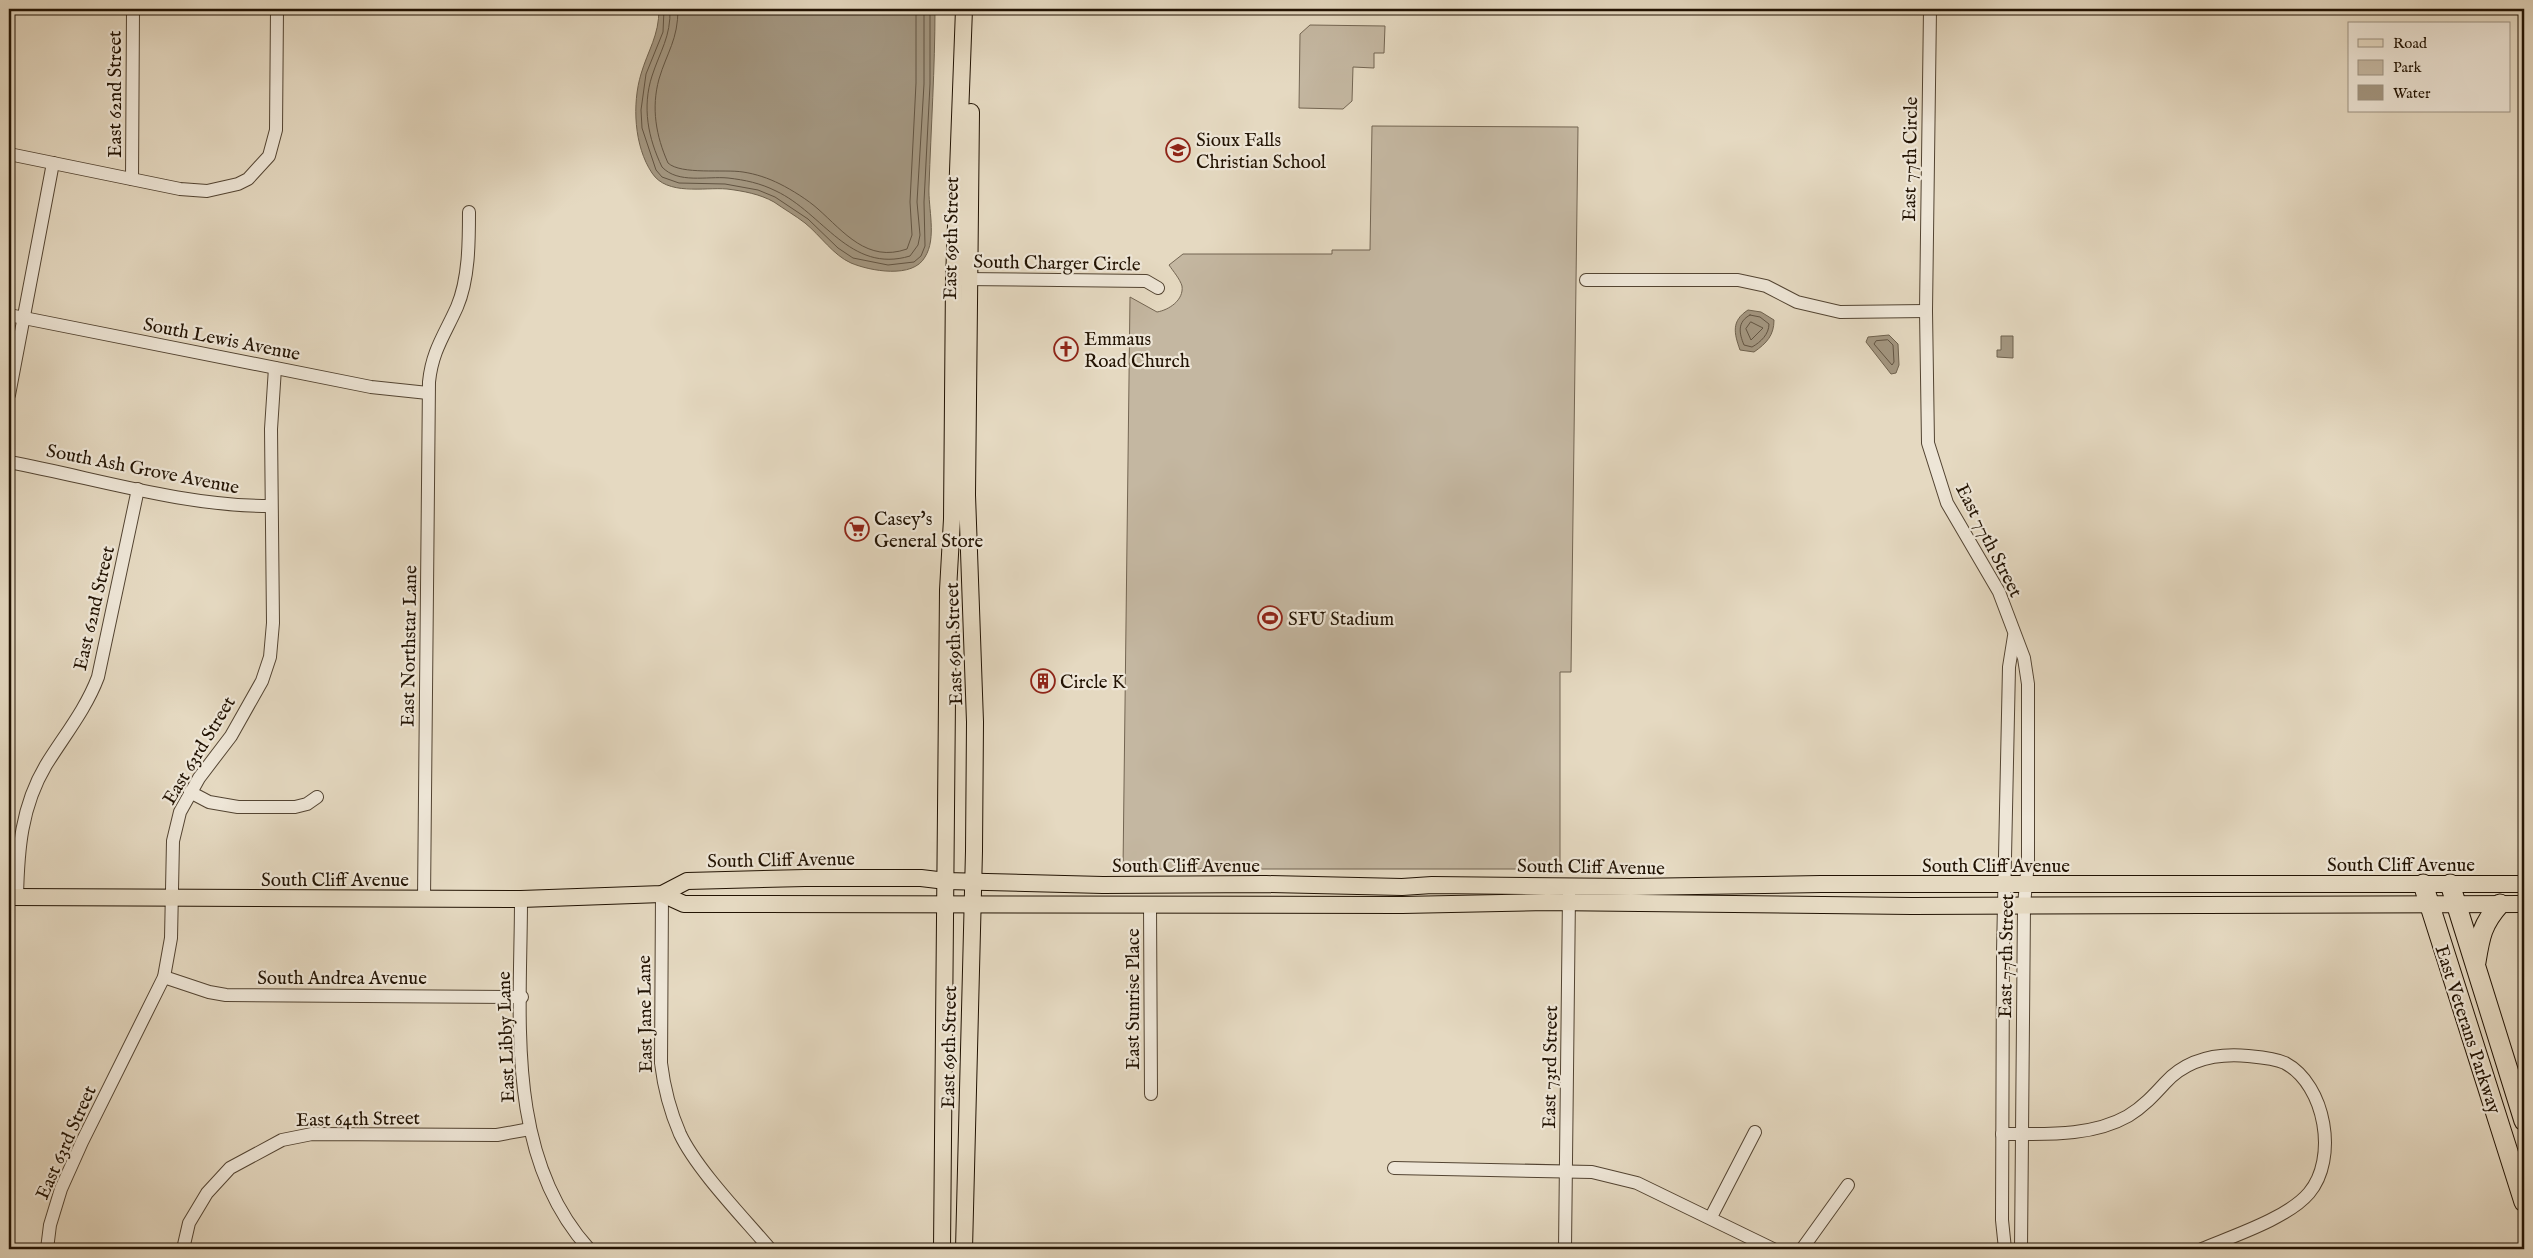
<svg xmlns="http://www.w3.org/2000/svg" width="2533" height="1258" font-family="'IM FELL English',serif">
<rect width="100%" height="100%" fill="#e5d9c1"/>
<filter id="stains"><feTurbulence type="fractalNoise" baseFrequency=".004" numOctaves="4"/><feColorMatrix values="0 0 0 0 .2 0 0 0 0 .09 0 0 0 0 .02 0 0 0 .5 -.17"/></filter>
<radialGradient id="worn" r=".72"><stop offset=".6" stop-color="#630" stop-opacity="0"/><stop offset="1" stop-color="#630" stop-opacity=".3"/></radialGradient>
<!-- park -->
<g fill="#c4b7a1" stroke="#736552">
<path d="M1310 25 1385 26 1384 53H1374V68L1353 67 1352 101 1343 109 1299 108 1300 34Z"/>
<path d="M1372 126 1578 127 1571 672H1560V869H1123L1130 297 1157 312C1169 310 1184 300 1182 286 1180 279 1173 271 1169 265L1183 254H1332V250H1370Z"/>
</g>
<!-- water -->
<g fill="#a39680" stroke="#6f624e">
<path d="M659 9H935C935 68 931 127 929 187 928 208 937 238 925 257 913 279 870 271 851 263 833 255 821 236 805 223 796 216 784 209 774 202 760 194 743 191 727 189 704 187 667 196 652 173 634 146 632 104 641 74 648 50 659 36 659 9Z"/>
<path d="M1748 310 1761 312 1774 320C1774 335 1767 343 1754 352L1740 350C1734 333 1731 321 1748 310Z"/>
<path d="M1889 335 1898 344 1899 365 1896 373 1891 374 1866 342 1868 337Z"/>
<path d="M2001 336H2013V358L1997 357V350H2001Z"/>
</g>
<g fill="none" stroke-linecap="round" stroke-linejoin="round">
<!-- shore -->
<g stroke="#625442" stroke-width="1">
<path d="M664 9 663 32 646 74 641 110 642 128 656 170 662 177 679 183 725 184 758 190 775 197 808 219 838 248 853 258 888 265 914 262 921 256 925 246 924 202 930 84V9"/>
<path d="M670 9C671 37 660 51 652 76 642 107 648 138 662 167 678 184 707 176 728 178 745 180 760 183 776 191 823 213 850 274 910 256L918 245 920 235 917 202 924 84V9"/>
<path d="M678 9C678 40 667 52 659 79 651 108 656 136 668 163 681 175 724 169 743 172 756 174 768 178 780 184 792 190 808 200 818 209 844 232 867 263 907 249L912 235 910 202 916 83V9"/>
<path d="M1750 315 1760 317 1769 324C1769 334 1761 342 1752 347L1744 345C1739 333 1737 322 1750 315Z"/>
<path d="M1751 322 1763 328 1751 340 1746 329Z"/>
<path d="M1888 340 1893 345 1894 362 1892 365 1874 344 1876 341Z"/>
</g>
<!-- minor casing -->
<g stroke="#534432" stroke-width="14">
<g id="minor">
<path d="M1930 9 1926 311 1928 443 1947 503 1999 592 2024 658 2028 684V862L2024 905 2021 1249"/>
<path d="M9 154 180 189 207 191 238 184 248 179 269 156 276 130 277 9"/>
<path d="M132 179 133 9"/>
<path d="M962 279 1146 281 1158 288"/>
<path d="M1586 280H1738L1766 286 1797 302 1840 312 1926 311"/>
<path d="M9 315 371 387 428 393"/>
<path d="M9 395 53 163"/>
<path d="M9 462C95 478 182 506 270 506"/>
<path d="M190 792 209 802 238 807H295L307 804 317 797"/>
<path d="M662 894 661 1063C664 1088 670 1111 680 1134 697 1170 743 1217 770 1249"/>
<path d="M17 897C18 850 21 807 46 765 64 736 86 709 98 677L138 489"/>
<path d="M424 899 429 382C432 351 445 334 457 307 469 279 469 242 469 212"/>
<path d="M521 899C521 1016 504 1155 589 1249"/>
<path d="M1150 904 1151 1094"/>
<path d="M164 977 209 992 226 995 522 997"/>
<path d="M2002 1134C2044 1134 2091 1137 2128 1116 2143 1107 2154 1095 2165 1083 2187 1059 2216 1053 2248 1056 2259 1057 2274 1058 2285 1063 2326 1085 2338 1159 2309 1193 2288 1218 2233 1236 2202 1249"/>
<path d="M1394 1168 1592 1172 1637 1183 1773 1249"/>
<path d="M1711 1217 1755 1132"/>
<path d="M47 1249 50 1225 61 1189 82 1142 164 977 171 938 173 841 180 812 199 778 231 736 262 681 270 657 273 623 271 429 275 368"/>
<path d="M183 1249 189 1223 207 1193 230 1168 282 1140 312 1134 497 1135 530 1129"/>
<path d="M1565 1249 1569 894"/>
<path d="M1802 1249 1848 1185"/>
<path d="M2005 1249 2002 1220 2003 952 2009 667 2014 636"/>
</g>
</g>
<!-- major casing -->
<g stroke="#221303" stroke-width="18">
<g id="major">
<path d="M662 894 684 904 1402 905 1547 902 1912 906 2524 904"/>
<path d="M9 897 521 899 662 894 687 881 805 878H921L946 881 1103 885 1266 884 1402 887 1432 885 1631 887 1821 884H2524"/>
<path d="M942 1249 948 590 952 519 954 279 964 9"/>
<path d="M964 1249 974 851 975 722 967 495 971 112"/>
</g>
</g>
<!-- highway casing -->
<g stroke="#221303" stroke-width="21">
<g id="highway">
<path d="M2423 884 2524 1202"/>
<path d="M2450 884 2524 1121"/>
<path d="M2476 962C2480 937 2482 924 2500 904"/>
</g>
</g>
<!-- minor -->
<use href="#minor" stroke="#eee6d7" stroke-width="12"/>
<!-- major -->
<use href="#major" stroke="#e5d9c1" stroke-width="16"/>
<!-- highway -->
<use href="#highway" stroke="#e5d9c1" stroke-width="19"/>
</g>
<!-- icons -->
<defs>
<g id="school-ring" transform="scale(1.25)"><circle r="9.5" fill="#eee6d7" stroke="#8f2418" stroke-width="1.5"/><path d="M0-5L7-2L0 1L-7-2ZM-4 1L0 2.5L4 1V4Q0 6-4 4Z" fill="#8f2418"/></g>
<g id="church-ring" transform="scale(1.25)"><circle r="9.5" fill="#eee6d7" stroke="#8f2418" stroke-width="1.5"/><path d="M-1.2-6h2.4v3.5h3.3v2.4h-3.3V6h-2.4V-.1h-3.3v-2.4h3.3Z" fill="#8f2418"/></g>
<g id="supermarket-ring" transform="scale(1.25)"><circle r="9.5" fill="#eee6d7" stroke="#8f2418" stroke-width="1.5"/><path d="M-6-5.5h2.5l.6 2H6L4.5 2H-2.5L-4.4-4H-6ZM-1.5 3.2a1.3 1.3 0 1 0 .1 0ZM3 3.2a1.3 1.3 0 1 0 .1 0Z" fill="#8f2418"/></g>
<g id="stadium-ring" transform="scale(1.25)"><circle r="9.5" fill="#eee6d7" stroke="#8f2418" stroke-width="1.5"/><path d="M0-5a6.5 5 0 1 0 0 10a6.5 5 0 1 0 0-10ZM-3.5-1.8h7v3.6h-7Z" fill="#8f2418"/></g>
<g id="building-ring" transform="scale(1.25)"><circle r="9.5" fill="#eee6d7" stroke="#8f2418" stroke-width="1.5"/><path d="M-4-6H4V6H1V3H-1V6H-4ZM-2.5-4.3h1.7v1.8h-1.7ZM.8-4.3h1.7v1.8H.8ZM-2.5-1h1.7V.8h-1.7ZM.8-1h1.7V.8H.8Z" fill="#8f2418"/></g>
</defs>
<g fill-rule="evenodd">
<use href="#school-ring" x="1178" y="150"/>
<use href="#church-ring" x="1066" y="349"/>
<use href="#supermarket-ring" x="857" y="529"/>
<use href="#stadium-ring" x="1270" y="618"/>
<use href="#building-ring" x="1043" y="681"/>
</g>
<g text-anchor="middle" stroke-width="4.5" stroke-linejoin="round" paint-order="stroke">
<!-- street labels -->
<g font-size="19" fill="#221303" stroke="#eee6d7">
<text transform="translate(114 94) rotate(-90)" y="7">East 62nd Street</text>
<text transform="translate(1909 159) rotate(-89)" y="7">East 77th Circle</text>
<text transform="translate(950 238) rotate(-89)" y="7">East 69th Street</text>
<text transform="translate(1057 262) rotate(1)" y="7">South Charger Circle</text>
<text transform="translate(222 338) rotate(11)" y="7">South Lewis Avenue</text>
<text transform="translate(143 468) rotate(11)" y="7">South Ash Grove Avenue</text>
<text transform="translate(1990 540) rotate(63)" y="7">East 77th Street</text>
<text transform="translate(93 608) rotate(-77)" y="7">East 62nd Street</text>
<text transform="translate(953 644) rotate(-92)" y="7">East 69th Street</text>
<text transform="translate(408 646) rotate(-89)" y="7">East Northstar Lane</text>
<text transform="translate(198 750) rotate(-59)" y="7">East 63rd Street</text>
<text transform="translate(781 859) rotate(-1)" y="7">South Cliff Avenue</text>
<text x="2401" y="871">South Cliff Avenue</text>
<text x="1186" y="872">South Cliff Avenue</text>
<text x="1996" y="872">South Cliff Avenue</text>
<text transform="translate(1591 866) rotate(1)" y="7">South Cliff Avenue</text>
<text x="335" y="886">South Cliff Avenue</text>
<text transform="translate(2005 956) rotate(-89)" y="7">East 77th Street</text>
<text x="342" y="984">South Andrea Avenue</text>
<text transform="translate(1132 999) rotate(-90)" y="7">East Sunrise Place</text>
<text transform="translate(644 1014) rotate(-91)" y="7">East Jane Lane</text>
<text transform="translate(2469 1029) rotate(72)" y="7">East Veterans Parkway</text>
<text transform="translate(505 1037) rotate(-92)" y="7">East Libby Lane</text>
<text transform="translate(948 1047) rotate(-89)" y="7">East 69th Street</text>
<text transform="translate(1549 1067) rotate(-89)" y="7">East 73rd Street</text>
<text transform="translate(358 1118) rotate(-1)" y="7">East 64th Street</text>
<text transform="translate(65 1142) rotate(-66)" y="7">East 63rd Street</text>
</g>
<!-- poi labels -->
<g font-size="19" fill="#221303" stroke="#eee6d7" text-anchor="start">
<text x="1196" y="146">Sioux Falls<tspan x="1196" dy="22">Christian School</tspan></text>
<text x="1084" y="345">Emmaus<tspan x="1084" dy="22">Road Church</tspan></text>
<text x="874" y="525">Casey's<tspan x="874" dy="22">General Store</tspan></text>
<text x="1288" y="625">SFU Stadium</text>
<text x="1060" y="688">Circle K</text>
</g>
</g>
<!-- margin -->
<rect width="2533" height="1258" fill="none" stroke="#e5d9c1" stroke-width="30"/>
<rect x="10" y="10" width="2513" height="1238" fill="none" stroke="#221303" stroke-width="2.5"/>
<rect x="15" y="15" width="2503" height="1228" fill="none" stroke="#221303"/>
<!-- legend -->
<rect x="2348" y="22" width="162" height="90" fill="#eee6d7" stroke="#9c9282"/>
<rect x="2358" y="39" width="25" height="8" fill="#e5d9c1" stroke="#9c9282"/>
<text x="2393" y="48" font-size="15" fill="#221303">Road</text>
<rect x="2358" y="60" width="25" height="15" fill="#c4b7a1" stroke="#9c9282"/>
<text x="2393" y="72" font-size="15" fill="#221303">Park</text>
<rect x="2358" y="85" width="25" height="15" fill="#a39680" stroke="#9c9282"/>
<text x="2393" y="98" font-size="15" fill="#221303">Water</text>
<rect width="100%" height="100%" filter="url(#stains)"/>
<rect width="100%" height="100%" fill="url(#worn)"/>
</svg>
